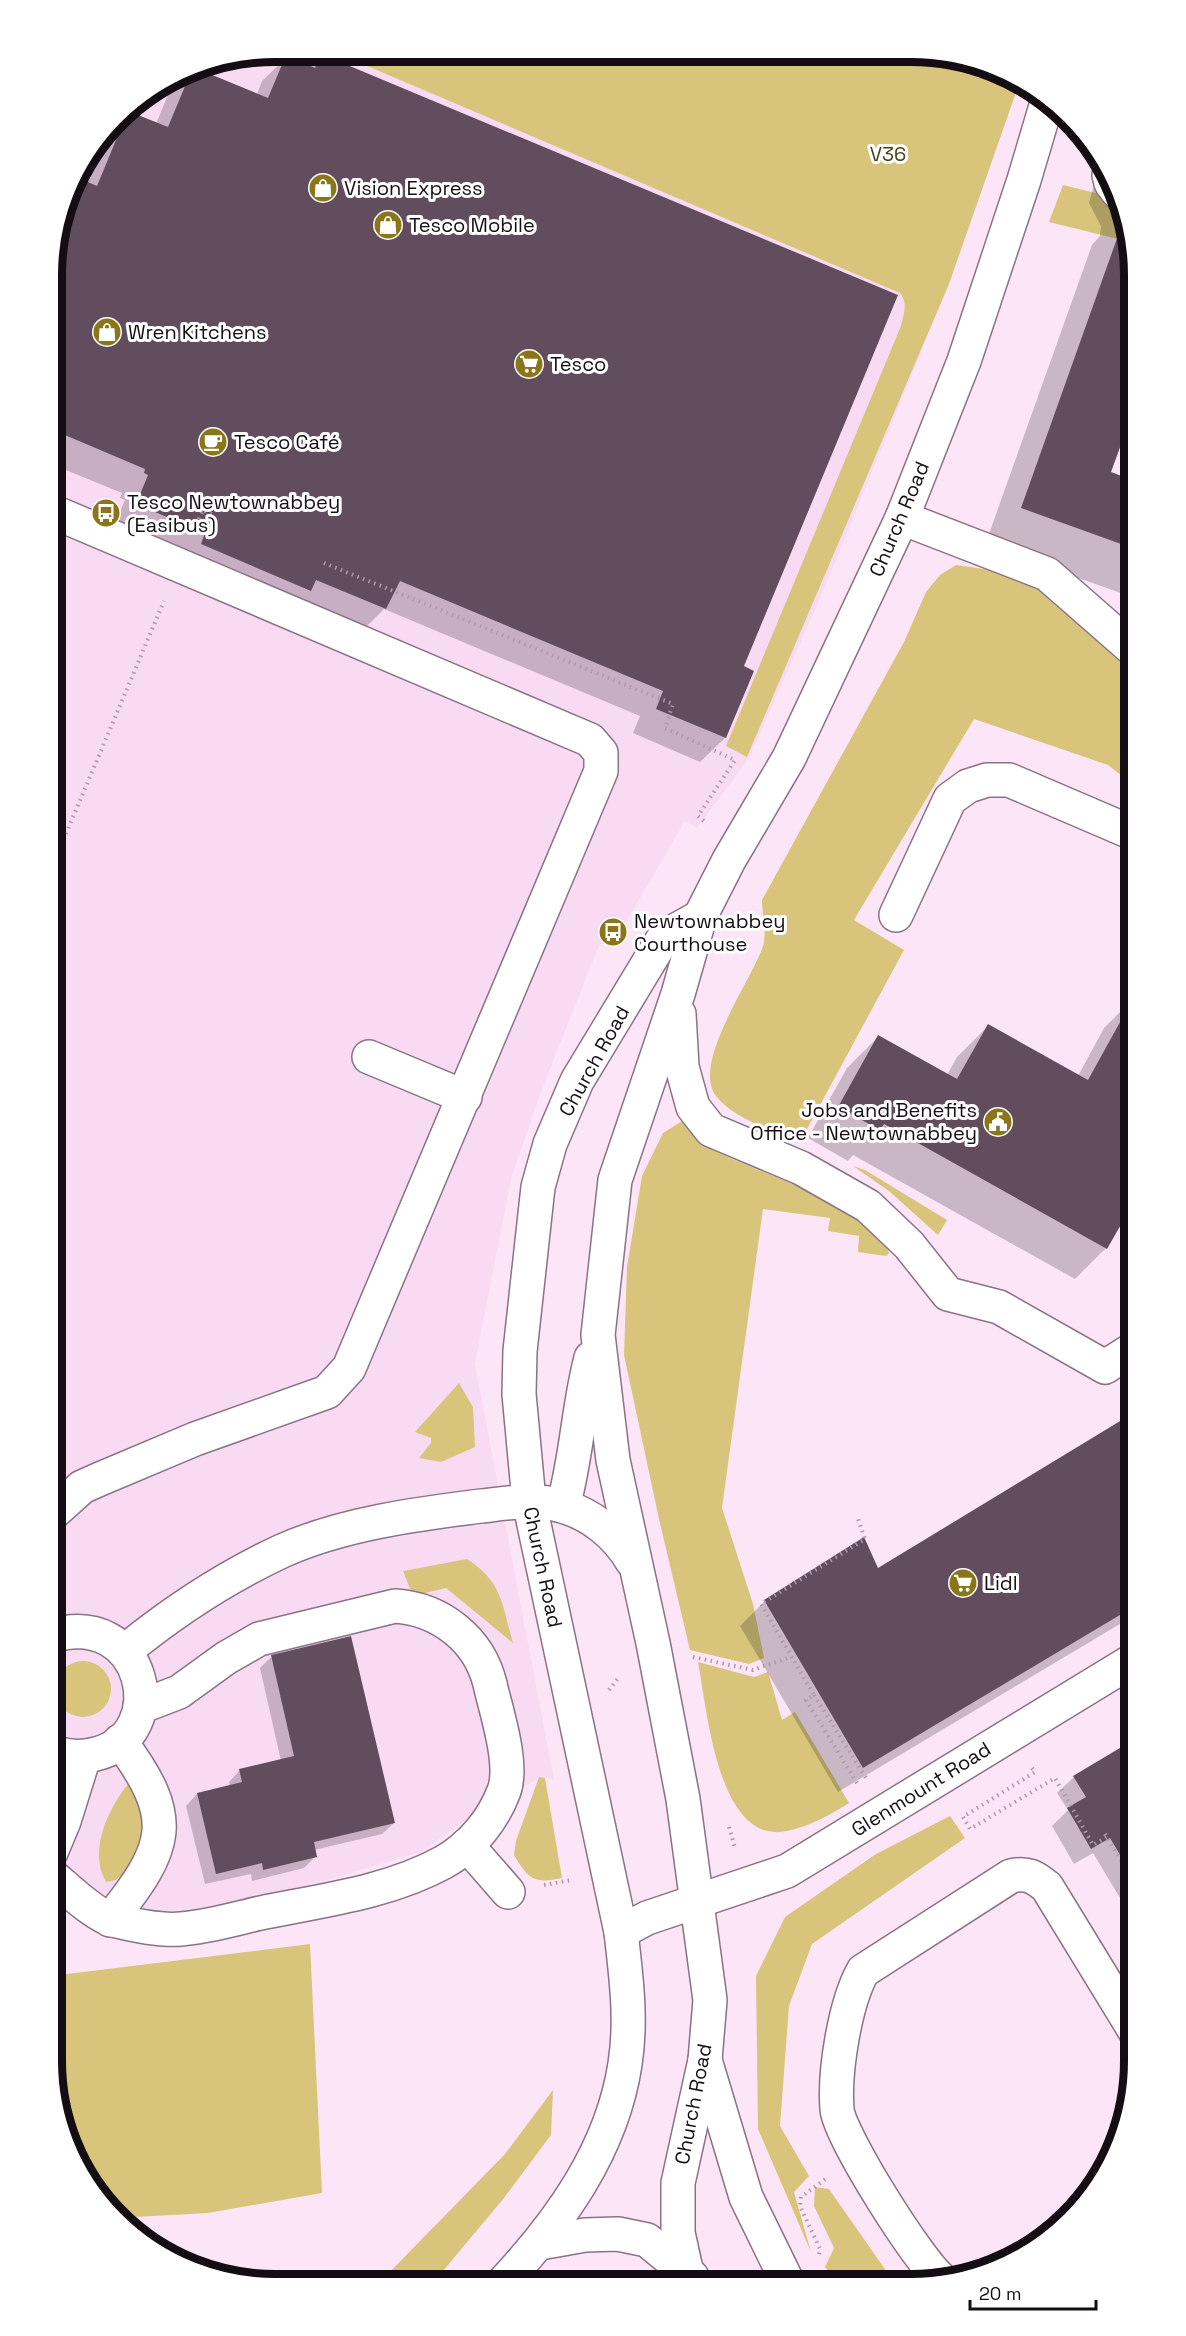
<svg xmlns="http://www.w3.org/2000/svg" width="1186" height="2336" font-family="'Space Grotesk',sans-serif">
<rect width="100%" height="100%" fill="#fde5f8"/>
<!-- built -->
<path fill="#f9daf3" d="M274 51 362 52 949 284 822 594 749 758 697 828 685 821 626 922 617 917 601 941 542 1089 511 1179 475 1364 554 1780 542 1776 460 1824 421 1852 307 1886 190 1914 51 1904 53 245 74 175 127 107 189 68Z"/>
<!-- green -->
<g fill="#d8c57b">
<path d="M332 51 955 55 1011 74 1020 81 949 284 747 757 726 746 901 326C904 313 908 304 900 293Z"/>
<path d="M1063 185 1121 199 1130 242 1049 222Z"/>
<path d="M956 565 1013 573 1066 598 1135 666V786L1108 765 974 719 854 920 904 950 800 1142C773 1130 735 1120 716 1096 691 1063 752 980 763 946 767 932 762 915 762 900L904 642 926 592 940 575Z"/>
<path d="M684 1120C690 1128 696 1140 704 1145 747 1171 874 1204 889 1253L886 1256 858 1252 859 1236 828 1231 830 1218 763 1209 722 1508 753 1604 764 1658 749 1664 690 1650 659 1519 624 1355 627 1267 642 1176 663 1133Z"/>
<path d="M853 1166 865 1170 947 1220 938 1235 889 1191Z"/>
<path d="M459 1383 473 1407 475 1447 441 1462 419 1458 431 1443V1438L415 1432Z"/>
<path d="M467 1559C503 1582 502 1605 513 1643L446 1588 413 1596 403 1571Z"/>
<circle cx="83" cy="1689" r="28"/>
<path d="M698 1662 754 1677 768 1672 782 1720 795 1712 849 1803C831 1814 809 1827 787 1831 717 1846 707 1707 698 1662Z"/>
<path d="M539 1777 545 1778 562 1878C534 1884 529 1880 514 1855L516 1841Z"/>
<path d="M132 1779 144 1824 149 1856 116 1880 106 1882C87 1849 110 1805 132 1779Z"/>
<path d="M950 1816 965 1838 812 1944 789 2006 780 2126 809 2176 794 2192 811 2252 758 2129 756 1976 785 1917 876 1854Z"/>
<path d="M310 1944 322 2193 208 2213 117 2218C108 2208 97 2198 89 2187 47 2126 51 2047 51 1976Z"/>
<path d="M553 2090 551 2135 504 2198 432 2284 379 2283 505 2154Z"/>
<path d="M815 2187 829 2189 896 2285H840L825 2267 834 2248 814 2206Z"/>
</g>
<!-- shadow -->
<g fill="#0003">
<path d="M321 56 742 667 752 672 725 738 700 762 633 733 640 716 384 609 360 633 113 528 125 500 120 498 122 493 61 468 53 477V245L73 178 85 183 104 137 129 112 156 124 169 92 194 68 257 94 262 81 287 57 310 67Z"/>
<path d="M1101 158 1123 203 1135 274 1109 473 1135 482V598L985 545 1092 245 1100 236 1101 226 1089 203Z"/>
<path d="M1135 997V1222L1129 1218 1116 1231 1106 1248 1075 1279 853 1155 848 1161 808 1138 847 1068 878 1037 947 1075 957 1057 988 1026 1078 1076 1104 1028Z"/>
<path d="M1135 1427V1615L838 1792 740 1626 764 1602 863 1539 877 1570Z"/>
<path d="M271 1657 394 1823 382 1834 314 1850 315 1857 304 1868 252 1881 251 1874 205 1884 186 1806 197 1794 230 1787 229 1782 240 1770 281 1761 260 1668Z"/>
<path d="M1135 1741V1923L1093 1853 1074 1864 1052 1826 1068 1810 1057 1793 1074 1777Z"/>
</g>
<!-- building -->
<g fill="#624d5e">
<path d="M321 54 898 295 744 666 754 671 726 738 656 709 663 691 400 581 386 609 316 580 311 591 201 544 205 533 136 504 148 475 144 473 145 469 53 430V245L74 176 97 186 128 111 168 127 193 67 268 98 286 55 315 68Z"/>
<path d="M1125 216 1135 274V406L1111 472 1135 481V549L1021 508Z"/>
<path d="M1135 995V1200L1107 1249 884 1124 880 1130 838 1107 878 1035 957 1079 988 1024 1088 1080Z"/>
<path d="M1135 1412V1606L863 1768 764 1600 864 1537 878 1568Z"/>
<path d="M351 1636 395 1823 314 1842 317 1857 263 1870 262 1863 216 1874 197 1793 242 1782 239 1769 294 1756 271 1655Z"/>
<path d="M1135 1739V1880L1110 1838 1091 1849 1067 1808 1086 1797 1073 1776Z"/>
</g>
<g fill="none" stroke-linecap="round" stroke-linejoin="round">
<!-- minor casing -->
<g stroke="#897385" stroke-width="36">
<g id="minor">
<path d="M1109 175 1111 183 1118 192"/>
<path d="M902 518 1047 574 1135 651"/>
<path d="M896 915 950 799 968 786 987 780H1009L1135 834"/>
<path d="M679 1014 682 1067 693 1107 711 1130 801 1168 868 1206 909 1245 948 1294 999 1307 1105 1367 1135 1348"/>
<path d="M369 1057 465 1097"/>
<path d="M563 1506C577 1457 578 1407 591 1358"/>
<path d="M52 1514 82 1487 100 1479 195 1439 327 1392 349 1368 601 771V753L590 740 61 515 53 517"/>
<path d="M125 1651C174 1611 224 1578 282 1551 342 1524 416 1514 481 1506 508 1503 536 1498 562 1506 591 1514 617 1535 632 1561"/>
<path d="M51 1751C67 1757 80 1758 96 1754 173 1735 146 1607 51 1636"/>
<path d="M467 1845 508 1892"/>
<path d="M51 1852 64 1821 84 1757"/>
<path d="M51 1875C67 1888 95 1916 113 1920 133 1925 161 1931 181 1929 209 1927 238 1918 265 1912 326 1900 389 1892 444 1862 472 1846 493 1820 504 1791 514 1764 496 1711 490 1684 479 1639 440 1609 395 1606L259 1639 226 1658 179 1692 140 1707"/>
<path d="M110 1920C168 1847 179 1820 120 1741"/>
<path d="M621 1932 647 1918 787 1871 1135 1659"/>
<path d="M705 2060 746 2197 789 2285"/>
<path d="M540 2243 585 2235 618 2234 647 2240 692 2277"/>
<path d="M686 2269 678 2233V2183L705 2060 710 2000 683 1799 653 1643 613 1460 598 1335 615 1180 678 994 700 917 729 860 789 758 902 518 964 361 1024 180 1048 99"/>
<path d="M942 2280C920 2264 839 2135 837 2109 834 2071 845 2003 863 1971L1011 1876C1027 1872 1035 1877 1047 1887L1135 2031"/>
<path d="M502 2284C560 2222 612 2150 625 2064 632 2020 626 1976 621 1932L529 1501 519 1394 520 1351 538 1187 550 1144 577 1081 664 937 700 917"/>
</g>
</g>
<!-- path -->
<g stroke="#ad9aa9" stroke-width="4" stroke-dasharray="1.5 4.5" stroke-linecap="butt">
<path d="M194 530 203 510 213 515"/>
<path d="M324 563 673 704 665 728 735 760 698 816 706 823"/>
<path d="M52 867 164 601"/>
<path d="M693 1657 753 1670 790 1657"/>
<path d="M609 1690 619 1677"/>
<path d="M814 1695 866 1778"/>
<path d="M1032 1768 1035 1772 963 1817 970 1829 1055 1778 1093 1845 1107 1837"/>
<path d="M857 1783 806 1700 814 1695 761 1604 865 1539 858 1519"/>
<path d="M729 1827 735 1848"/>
<path d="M1105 1834 1135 1883"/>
<path d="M544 1885 572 1880"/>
<path d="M819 2254 820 2249 800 2206 801 2197 827 2178"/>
</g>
<!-- minor -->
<use href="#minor" stroke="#fff" stroke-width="33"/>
</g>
<!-- icons -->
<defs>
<g id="shop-disc" transform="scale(1.5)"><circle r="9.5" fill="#8a7518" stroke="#fff"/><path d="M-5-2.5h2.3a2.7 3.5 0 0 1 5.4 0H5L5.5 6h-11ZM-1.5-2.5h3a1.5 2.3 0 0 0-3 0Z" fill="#fff"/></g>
<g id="supermarket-disc" transform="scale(1.5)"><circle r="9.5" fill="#8a7518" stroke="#fff"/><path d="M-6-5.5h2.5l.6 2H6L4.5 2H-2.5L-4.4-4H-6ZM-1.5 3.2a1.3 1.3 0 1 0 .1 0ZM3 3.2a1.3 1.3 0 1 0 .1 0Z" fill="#fff"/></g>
<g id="cafe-disc" transform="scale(1.5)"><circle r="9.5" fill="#8a7518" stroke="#fff"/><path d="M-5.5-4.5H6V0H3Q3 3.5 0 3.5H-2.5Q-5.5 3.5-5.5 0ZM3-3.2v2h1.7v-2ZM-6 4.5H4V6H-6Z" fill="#fff"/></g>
<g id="bus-disc" transform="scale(1.5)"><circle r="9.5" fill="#8a7518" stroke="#fff"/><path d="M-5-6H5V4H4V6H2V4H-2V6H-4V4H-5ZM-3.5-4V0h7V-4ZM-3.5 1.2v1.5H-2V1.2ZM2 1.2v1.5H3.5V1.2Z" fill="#fff"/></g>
<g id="civic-disc" transform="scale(1.5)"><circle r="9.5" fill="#8a7518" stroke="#fff"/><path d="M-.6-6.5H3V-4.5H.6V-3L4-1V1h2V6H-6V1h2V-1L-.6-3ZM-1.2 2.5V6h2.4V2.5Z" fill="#fff"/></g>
</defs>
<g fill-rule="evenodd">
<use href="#shop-disc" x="323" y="188"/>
<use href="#shop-disc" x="388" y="225"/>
<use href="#shop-disc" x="107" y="332"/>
<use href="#supermarket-disc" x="529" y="364"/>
<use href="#cafe-disc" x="213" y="442"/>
<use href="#bus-disc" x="106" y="513"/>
<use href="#bus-disc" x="613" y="932"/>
<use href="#civic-disc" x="998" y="1122"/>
<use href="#supermarket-disc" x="963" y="1583"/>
</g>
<g text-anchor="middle" stroke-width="6" stroke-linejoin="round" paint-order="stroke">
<!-- park labels -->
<g font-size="20" fill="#4c4219" stroke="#fff">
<text x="888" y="161">V36</text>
</g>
<!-- poi labels -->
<g font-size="20" fill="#150d14" stroke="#fff" text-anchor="start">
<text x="344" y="195">Vision Express</text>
<text x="409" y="232">Tesco Mobile</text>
<text x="128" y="339">Wren Kitchens</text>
<text x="550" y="371">Tesco</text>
<text x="234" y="449">Tesco Café</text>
<text x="127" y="509">Tesco Newtownabbey<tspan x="127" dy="23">(Easibus)</tspan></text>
<text x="634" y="928">Newtownabbey<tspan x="634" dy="23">Courthouse</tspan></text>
<text x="977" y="1117" text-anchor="end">Jobs and Benefits<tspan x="977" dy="23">Office - Newtownabbey</tspan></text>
<text x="984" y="1590">Lidl</text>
</g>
<!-- street labels -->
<g font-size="20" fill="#150d14" stroke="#fff">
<text transform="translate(899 519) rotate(-67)" y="7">Church Road</text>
<text transform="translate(594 1061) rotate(-61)" y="7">Church Road</text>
<text transform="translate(543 1567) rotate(78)" y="7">Church Road</text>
<text transform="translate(921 1789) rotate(-32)" y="7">Glenmount Road</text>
<text transform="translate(693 2104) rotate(-79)" y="7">Church Road</text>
</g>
</g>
<!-- crop -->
<path d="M0 0H1186V2336H0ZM275 62H911A213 213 0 0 1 1124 275V2061A213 213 0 0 1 911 2274H275A213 213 0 0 1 62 2061V275A213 213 0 0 1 275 62Z" fill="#fff" fill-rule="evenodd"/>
<path fill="none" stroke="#150d14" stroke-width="8" d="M275 62H911A213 213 0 0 1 1124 275V2061A213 213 0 0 1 911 2274H275A213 213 0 0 1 62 2061V275A213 213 0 0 1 275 62Z"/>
<!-- scale -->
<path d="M970 2300v9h126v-9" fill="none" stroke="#150d14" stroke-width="3"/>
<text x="979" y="2300" font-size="18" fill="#150d14" stroke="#ffffff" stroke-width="4.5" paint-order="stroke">20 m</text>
</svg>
